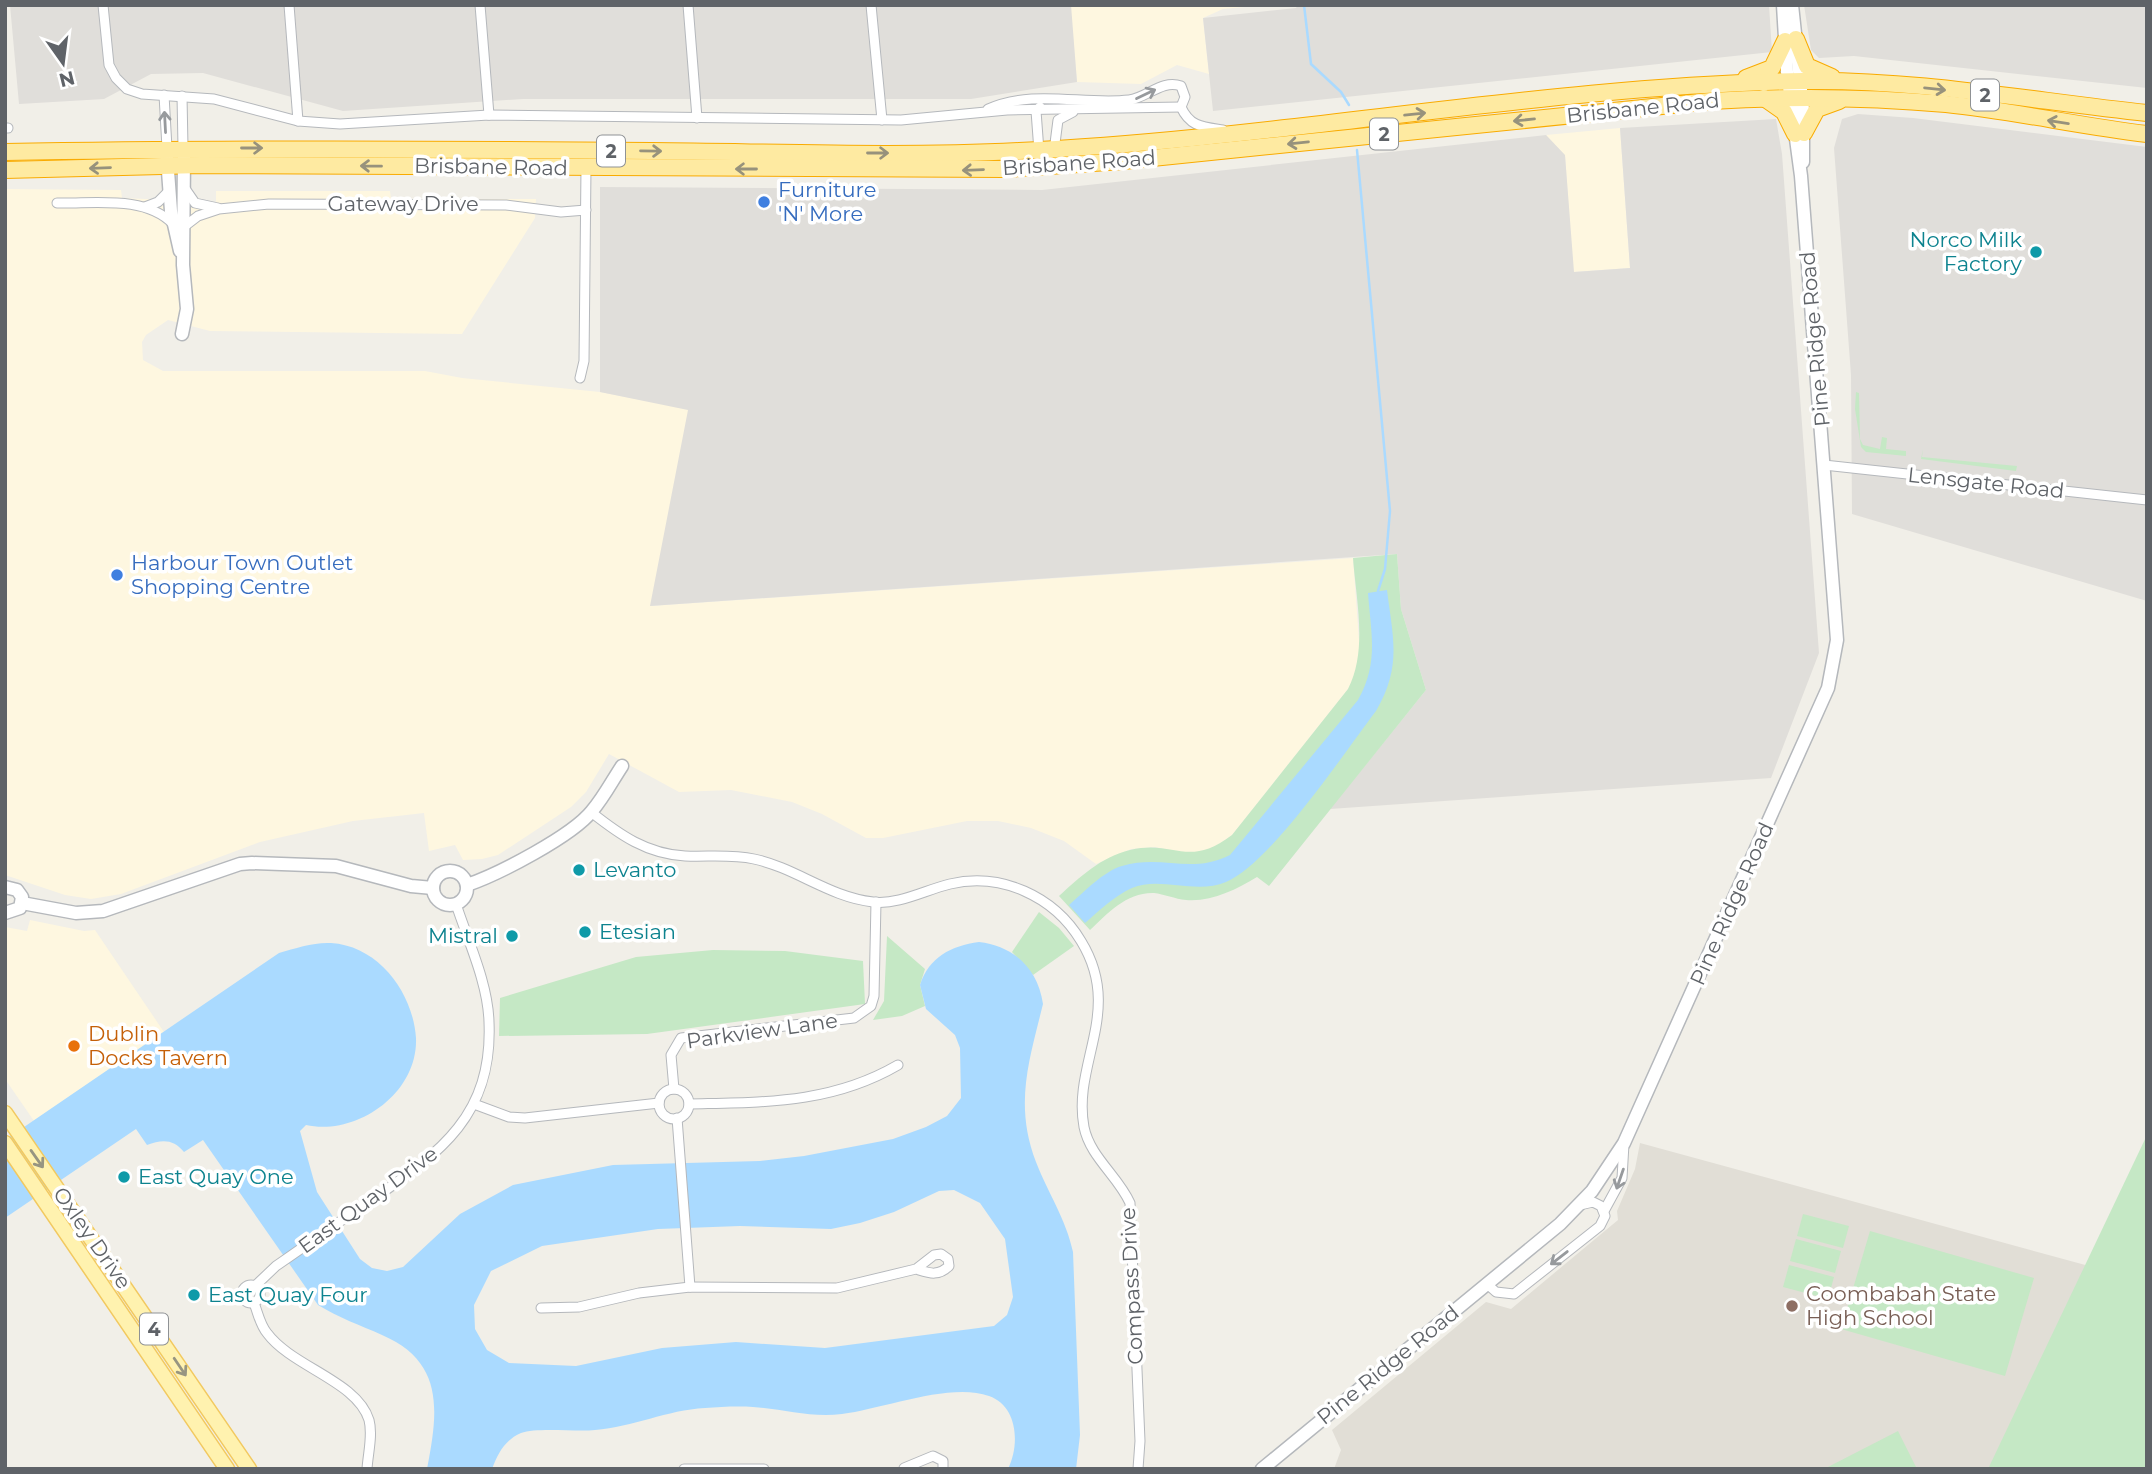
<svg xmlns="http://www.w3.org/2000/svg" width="2152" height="1474" font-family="Montserrat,sans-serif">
<rect width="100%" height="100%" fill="#f1efe8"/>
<!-- commercial -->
<g fill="#fef7e0">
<path d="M1070 5H1266L1223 9 1203 18 1209 74 1177 65 1141 84 1077 82Z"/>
<path d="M1620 128 1630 268 1573 272 1565 156 1546 135Z"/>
<path d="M5 189 121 190 122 198 216 202V191H390L391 199H536L535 218 462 334 210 331 168 320 146 335 142 342 143 360 163 371H425L462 378 600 392 689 409 651 606 1353 558 1360 654 1357 673 1348 689 1232 835 1213 849 1191 855 1155 847 1131 849 1096 864 1064 841 1031 828 998 821H967L883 838H866L822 814 792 802 731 790 679 792 609 754 586 792 571 807 498 855 482 859 463 860 455 845 429 851 424 813 353 821 260 842 121 894 91 899 65 895 5 875Z"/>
<path d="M30 920 84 931 95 930 164 1032 34 1121 5 1079V927L27 931Z"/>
</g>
<!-- industrial -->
<g fill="#e0deda">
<path d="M10 5H1071L1077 82 971 99H523L343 111 203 73 151 74 104 99 19 104Z"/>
<path d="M1298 5H1769L1772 52 1213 111 1203 18 1296 8Z"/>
<path d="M1804 5H2147V88L1854 56 1819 58 1811 50Z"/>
<path d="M1858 114 1913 118 2147 147V601L1852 514 1851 375 1834 148 1842 119Z"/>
<path d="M1776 119 1782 154 1819 653 1771 778 1330 809 1426 690 1401 609 1397 554 650 606 688 410 600 392V187L1042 190 1546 135 1565 155 1574 272 1630 268 1620 128Z"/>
</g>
<!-- education -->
<path fill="#e1ded6" d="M1640 1143 2089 1266 1989 1469H1334L1341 1450 1332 1430 1486 1302 1511 1309 1618 1220 1617 1211 1635 1169Z"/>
<!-- green -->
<g fill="#c5e8c5">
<path d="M1856 392 1859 393 1860 439 1863 445 1880 449 1882 437 1887 438 1886 449 1906 451V456L1866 452 1861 447 1855 409Z"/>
<path d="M1923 449 1922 457 2017 466 2016 471 1921 459Z"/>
<path d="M1397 554 1401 609 1426 690 1269 886 1257 877C1235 890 1212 902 1186 900 1175 899 1164 894 1154 893 1127 892 1108 913 1090 930L1059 896C1080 877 1101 857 1130 850 1175 839 1187 869 1232 835L1348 689C1368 650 1356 600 1353 558Z"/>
<path d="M1039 912 1059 928 1074 946 1033 975 1012 952Z"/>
<path d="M887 936 925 969 920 985 925 1006 902 1016 873 1020 884 1001Z"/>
<path d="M713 950 785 951 863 961 865 1004 647 1034 499 1036 500 998 636 957Z"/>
<path d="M2147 1135V1469H1988Z"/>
<path d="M1803 1214 1849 1226 1843 1248 1797 1236Z"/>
<path d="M1870 1231 2034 1278 2005 1376 1841 1329Z"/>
<path d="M1796 1239 1841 1251 1835 1273 1790 1261Z"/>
<path d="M1789 1265 1834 1277 1828 1299 1783 1287Z"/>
<path d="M1898 1431 1917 1469H1824Z"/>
</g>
<!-- water -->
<g fill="#aadaff" fill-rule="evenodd">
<path d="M1387 590C1393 639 1402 666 1376 711 1344 753 1270 864 1226 882 1196 895 1160 876 1132 888 1114 896 1099 911 1085 923L1069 905C1084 892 1104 871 1122 866 1163 854 1190 875 1230 855L1358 700C1379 662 1371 634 1368 593Z"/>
<path d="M979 942C1014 946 1038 969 1043 1004 1029 1061 1014 1105 1036 1162 1048 1193 1066 1219 1073 1252L1080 1435 1076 1469H1008C1020 1445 1018 1406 989 1396 950 1382 883 1409 842 1414 811 1418 783 1409 753 1407 737 1406 720 1407 705 1408 667 1410 633 1427 595 1430 576 1432 537 1427 521 1433 505 1440 498 1453 492 1469H427C438 1412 445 1362 382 1335 360 1325 339 1318 318 1305L203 1140 184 1152C174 1139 162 1139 147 1145L136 1129 5 1218V1140L279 953C296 948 314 942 331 943 379 946 413 993 416 1038 418 1094 356 1136 306 1125L300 1131 317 1192 360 1259 372 1268 387 1271 403 1267 460 1214 513 1185 613 1165 760 1161 804 1156 893 1139 926 1127 947 1116 961 1098 960 1048 955 1035 926 1009 920 985C929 957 951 946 979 942ZM954 1190 980 1203 1005 1239 1013 1297 1007 1315 994 1326 825 1348 736 1342 662 1348 576 1366 509 1363 487 1350 475 1329 474 1305 491 1271 542 1246 658 1229 740 1226 831 1229 860 1223 894 1212 939 1191Z"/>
</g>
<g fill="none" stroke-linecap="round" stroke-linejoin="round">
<!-- stream -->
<g stroke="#aadaff" stroke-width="2.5">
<path d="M1304 5 1311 64 1341 92 1349 105"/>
<path d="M1357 150 1390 511 1385 569 1378 591"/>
</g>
<!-- minor casing -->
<g stroke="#b5b8bc" stroke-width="11">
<g id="minor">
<path d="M103 5 109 65 116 78 127 89 142 94 214 99 298 121 340 124 489 115 901 120 1007 110 1181 107"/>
<path d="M289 5 298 121"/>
<path d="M480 5 489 115"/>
<path d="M688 5 697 118"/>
<path d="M871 5 882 120"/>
<path d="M164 95 167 148"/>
<path d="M182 96 183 147"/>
<path d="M988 109C1033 89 1082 105 1129 100 1147 98 1162 79 1181 86L1185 97 1181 107C1190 127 1203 127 1223 130"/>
<path d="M5 128H8"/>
<path d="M1039 151 1036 111 1040 107"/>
<path d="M1054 151 1058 120 1073 112"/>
<path d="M186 190 195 203 218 208"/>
<path d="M57 203C94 204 145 195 173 224"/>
<path d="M145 207 158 202 169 191"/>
<path d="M185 226 198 216 219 209 269 204 506 205 561 212 586 210"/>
<path d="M580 378 584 361 586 168"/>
<path d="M1824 465 2147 500"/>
<path d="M591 812C620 835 647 854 685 856 708 857 731 854 754 859 796 868 829 897 873 902 899 905 925 890 950 884 1001 872 1054 896 1081 941 1124 1011 1072 1063 1084 1127 1090 1157 1118 1176 1130 1203L1140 1441 1138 1469"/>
<path d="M674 1089 671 1055 681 1038 854 1018 871 1006 874 996 876 902"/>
<circle cx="674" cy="1104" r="15"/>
<path d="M474 1104 509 1117 525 1118 659 1103"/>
<path d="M689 1104C764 1102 831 1104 898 1065"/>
<path d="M677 1118 690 1287"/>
<path d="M1604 1211 1622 1178 1624 1144"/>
<path d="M1487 1284 1496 1292 1514 1294 1600 1226 1605 1216 1601 1206 1593 1202 1580 1205"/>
<circle cx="251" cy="1294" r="9"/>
<path d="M255 1286 276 1266C308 1244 340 1221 373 1199 441 1152 493 1115 489 1022 488 983 468 941 456 904"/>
<path d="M254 1303C258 1313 260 1325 267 1333 292 1367 357 1381 369 1420 373 1435 368 1453 367 1469"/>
<path d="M541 1308 579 1307 639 1293 690 1287 837 1288 916 1269 934 1255 941 1254 948 1259 949 1266C938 1277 929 1273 916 1269"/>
<path d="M904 1468 933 1456 943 1461V1469"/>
<path d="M684 1469H764"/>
</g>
</g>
<!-- tertiary casing -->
<g stroke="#b5b8bc" stroke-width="15">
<g id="tertiary">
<path d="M1792 5 1803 109V162"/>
<path d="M167 158 171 211 180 251"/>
<path d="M182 334 187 309 183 265 184 157"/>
<circle cx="450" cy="888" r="17"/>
<path d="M467 885C499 874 572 836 592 811 604 797 612 781 622 766"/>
<path d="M5 887 17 890 22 897 20 908 5 913"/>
<path d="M22 903 76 913 103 911 240 864 252 863 336 866 411 886 433 888"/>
<path d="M1262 1469 1560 1224 1592 1191 1624 1143 1828 688 1837 640 1801 176 1787 72 1783 5"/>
</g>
</g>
<!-- primary casing -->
<g stroke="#f2c960" stroke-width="17">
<g id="primary">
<path d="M5 1113 249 1469"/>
<path d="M5 1143 227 1469"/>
</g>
</g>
<!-- trunk casing -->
<g stroke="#f9ab00" stroke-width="18">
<g id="trunk">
<path d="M1796 39 1807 66 1832 77"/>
<path d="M1746 78 1772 68 1785 41"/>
<path d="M1764 98 1784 112 1795 134"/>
<path d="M1804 133 1817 109 1839 101"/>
<path d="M5 152C221 148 437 149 652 151 775 152 897 157 1019 151 1281 139 1541 86 1803 81 1918 79 2033 101 2147 113"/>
<path d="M5 170 201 165 1005 169 1123 161 1711 101C1790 96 1868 97 1946 104 2013 111 2080 126 2147 134"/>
</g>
</g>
<!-- minor -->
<use href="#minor" stroke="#fff" stroke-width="9"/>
<!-- tertiary -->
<use href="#tertiary" stroke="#fff" stroke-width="12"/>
<!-- primary -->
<use href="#primary" stroke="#fff2af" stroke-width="14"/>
<!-- trunk -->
<use href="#trunk" stroke="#feeaa1" stroke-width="16"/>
</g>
<!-- one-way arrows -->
<defs><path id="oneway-shaft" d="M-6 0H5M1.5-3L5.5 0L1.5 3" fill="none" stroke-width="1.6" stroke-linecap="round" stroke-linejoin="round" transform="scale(1.75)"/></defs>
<g stroke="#97927c">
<use href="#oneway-shaft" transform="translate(1935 89) rotate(6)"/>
<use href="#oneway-shaft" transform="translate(1415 114) rotate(-6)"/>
<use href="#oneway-shaft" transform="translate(1524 120) rotate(174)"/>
<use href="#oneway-shaft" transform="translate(2058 122) rotate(-171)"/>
<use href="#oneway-shaft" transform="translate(1298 143) rotate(174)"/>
<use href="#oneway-shaft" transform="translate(252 148)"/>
<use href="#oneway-shaft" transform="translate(651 151) rotate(1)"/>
<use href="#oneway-shaft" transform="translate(878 153)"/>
<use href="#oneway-shaft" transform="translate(371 166) rotate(-179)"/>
<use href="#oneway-shaft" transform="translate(100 168) rotate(178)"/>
<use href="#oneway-shaft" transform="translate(746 169) rotate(-180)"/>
<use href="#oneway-shaft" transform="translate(973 170) rotate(178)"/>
</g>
<g stroke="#979a9d">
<use href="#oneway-shaft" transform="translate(1146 94) rotate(-26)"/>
<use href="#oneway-shaft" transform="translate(165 122) rotate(-93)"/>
<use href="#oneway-shaft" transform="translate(1620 1179) rotate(109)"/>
<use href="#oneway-shaft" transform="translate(1559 1258) rotate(142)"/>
</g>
<g stroke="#979581">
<use href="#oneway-shaft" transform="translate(37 1159) rotate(55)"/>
<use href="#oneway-shaft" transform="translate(180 1367) rotate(56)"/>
</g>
<!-- markers -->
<g fill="#3f7fe0" stroke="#fff" stroke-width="2.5">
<circle cx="764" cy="202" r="7"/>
<circle cx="117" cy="575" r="7"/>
</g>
<g fill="#0f9aa8" stroke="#fff" stroke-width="2.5">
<circle cx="2036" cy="252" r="7"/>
<circle cx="579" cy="870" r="7"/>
<circle cx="585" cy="932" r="7"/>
<circle cx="512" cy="936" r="7"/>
<circle cx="124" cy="1177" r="7"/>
<circle cx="194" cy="1295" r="7"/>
</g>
<circle fill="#e8710a" stroke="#fff" stroke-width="2.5" cx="74" cy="1046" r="7"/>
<circle fill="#8d6e63" stroke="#fff" stroke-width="2.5" cx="1792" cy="1306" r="7"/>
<g text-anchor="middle" stroke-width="7" stroke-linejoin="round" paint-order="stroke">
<!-- shield labels -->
<g fill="#fff" stroke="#8f9295" stroke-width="2">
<rect x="1971" y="79.5" width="28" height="31" rx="5"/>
<rect x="1370" y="118.5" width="28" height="31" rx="5"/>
<rect x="597" y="135.5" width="28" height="31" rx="5"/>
<rect x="140" y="1313.5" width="28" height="31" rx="5"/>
</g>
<g font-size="19" font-weight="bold" fill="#5f6368">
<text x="1985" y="102">2</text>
<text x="1384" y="141">2</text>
<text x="611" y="158">2</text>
<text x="154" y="1336">4</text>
</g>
<!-- street labels -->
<g font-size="21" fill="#5f6368" stroke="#fff">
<text transform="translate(1643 108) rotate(-6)" y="7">Brisbane Road</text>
<text transform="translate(1079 163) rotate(-4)" y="7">Brisbane Road</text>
<text transform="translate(491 167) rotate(1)" y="7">Brisbane Road</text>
<text x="403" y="211">Gateway Drive</text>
<text transform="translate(1815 339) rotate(-95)" y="7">Pine Ridge Road</text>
<text transform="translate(1986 483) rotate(6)" y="7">Lensgate Road</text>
<text transform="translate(1732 904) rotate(-66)" y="7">Pine Ridge Road</text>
<text transform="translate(762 1031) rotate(-8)" y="7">Parkview Lane</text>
<text transform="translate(368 1200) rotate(-36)" y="7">East Quay Drive</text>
<text transform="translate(92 1238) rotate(55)" y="7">Oxley Drive</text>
<text transform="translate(1132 1286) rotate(-93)" y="7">Compass Drive</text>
<text transform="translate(1388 1365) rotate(-39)" y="7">Pine Ridge Road</text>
</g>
<!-- shop labels -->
<g font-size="21" fill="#366cbe" stroke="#fff" text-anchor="start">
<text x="778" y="197">Furniture<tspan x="778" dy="24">'N' More</tspan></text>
<text x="131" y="570">Harbour Town Outlet<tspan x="131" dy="24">Shopping Centre</tspan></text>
</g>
<!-- culture labels -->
<g font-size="21" fill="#0d838f" stroke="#fff" text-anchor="start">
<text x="2022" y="247" text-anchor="end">Norco Milk<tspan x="2022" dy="24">Factory</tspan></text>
<text x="593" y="877">Levanto</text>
<text x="599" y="939">Etesian</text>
<text x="498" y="943" text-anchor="end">Mistral</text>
<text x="138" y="1184">East Quay One</text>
<text x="208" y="1302">East Quay Four</text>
</g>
<!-- food labels -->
<g font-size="21" fill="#c56008" stroke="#fff" text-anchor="start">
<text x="88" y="1041">Dublin<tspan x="88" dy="24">Docks Tavern</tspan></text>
</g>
<!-- education labels -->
<g font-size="21" fill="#785e54" stroke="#fff" text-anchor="start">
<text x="1806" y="1301">Coombabah State<tspan x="1806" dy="24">High School</tspan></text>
</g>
</g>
<!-- border -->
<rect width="2152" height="1474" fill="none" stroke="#5f6368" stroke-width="14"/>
<!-- north arrow -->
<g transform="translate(63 63) rotate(166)" stroke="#ffffff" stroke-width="5" paint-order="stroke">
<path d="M0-5L12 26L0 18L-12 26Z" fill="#5f6368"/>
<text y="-10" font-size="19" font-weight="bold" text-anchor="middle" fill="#5f6368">N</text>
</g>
</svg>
